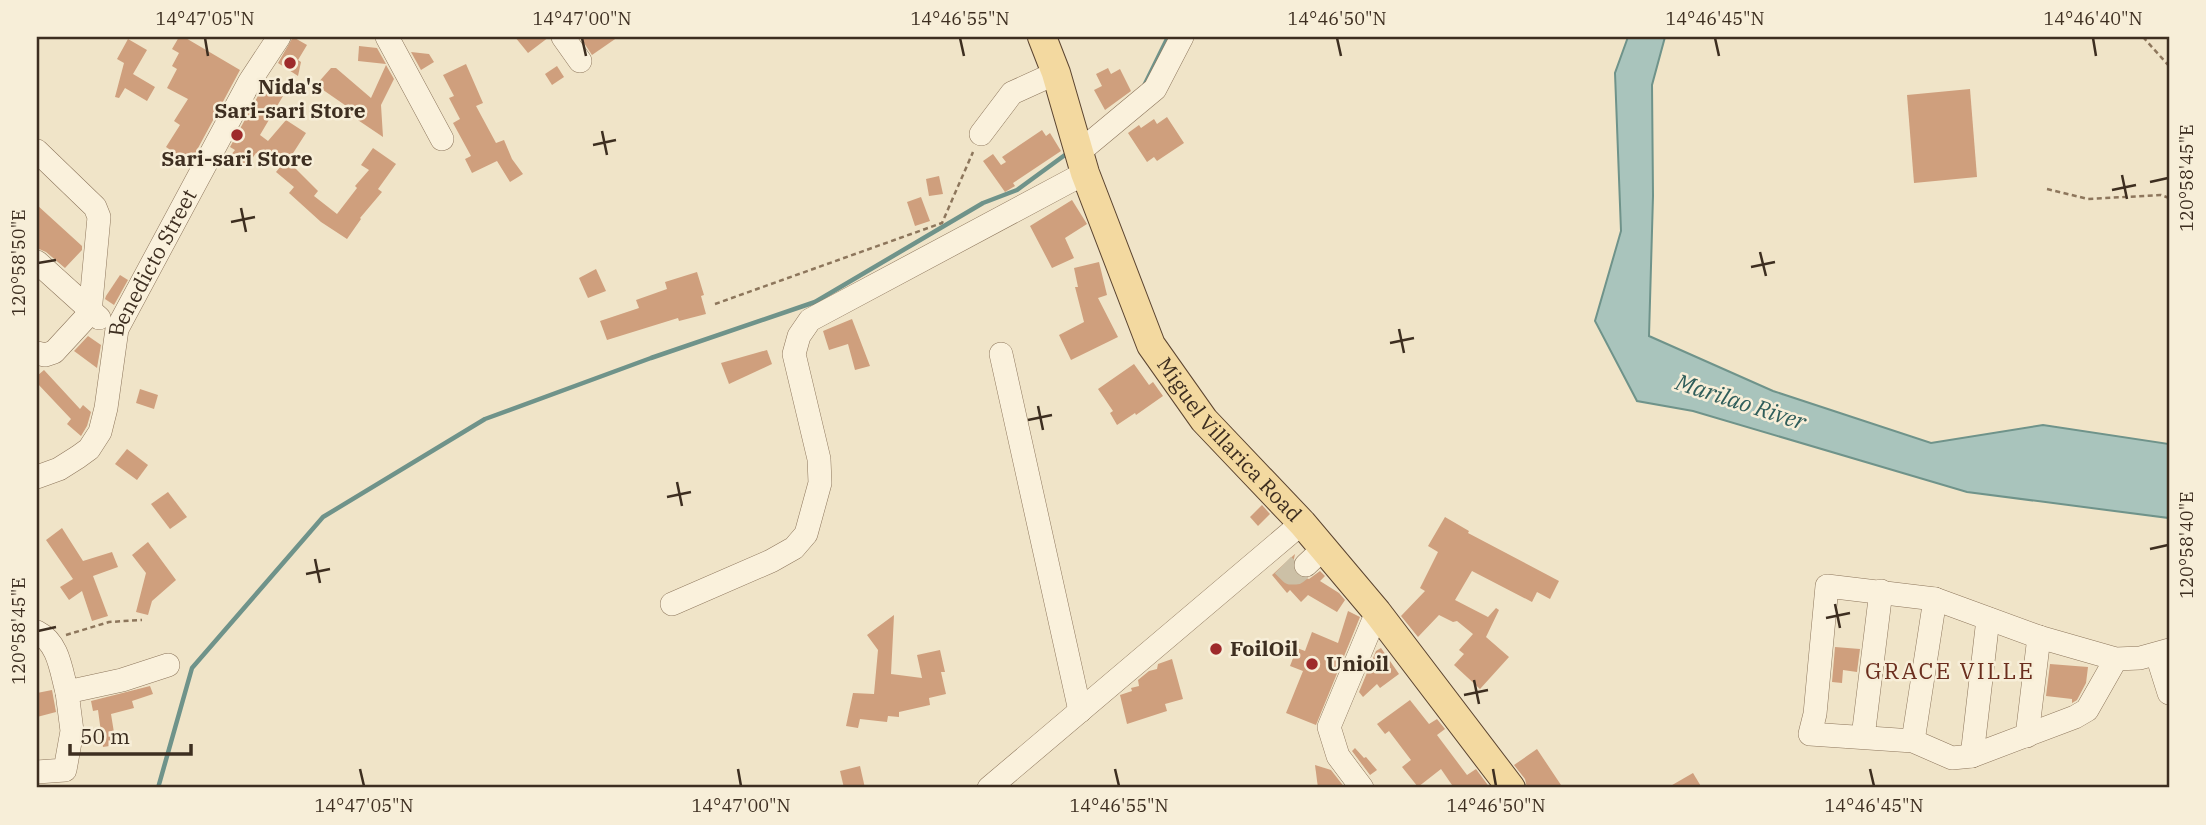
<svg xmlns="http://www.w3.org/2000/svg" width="2206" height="825" font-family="'IBM Plex Serif',serif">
<rect width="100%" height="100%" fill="#f0e4c8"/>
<!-- water -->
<path fill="#a9c4bc" stroke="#6f938a" stroke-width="2" d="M1628 37H1665L1652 85 1653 196 1649 336 1773 391 1931 443 2043 425 2169 444V518L1967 492 1693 411 1637 401 1595 321 1621 231 1615 73Z"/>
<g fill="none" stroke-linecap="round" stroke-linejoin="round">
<!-- stream -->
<g stroke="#6f938a" stroke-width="4.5">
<path d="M1144 86 1168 37"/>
<path d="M158 788 192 668 323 517 485 419 651 358 815 302 983 203 1017 190 1069 152"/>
</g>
</g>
<!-- building -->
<g fill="#cf9f7d">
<path d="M179 37H184L240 70 190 163 166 147 180 125 174 121 188 99 167 88 177 69 172 66 179 53 172 49Z"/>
<path d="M293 37 307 45 298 60 301 62 298 76 278 63Z"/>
<path d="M515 37H549L528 53Z"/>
<path d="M580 37H618L592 55Z"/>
<path d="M128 39 147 50 133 74 155 87 147 101 125 88 119 98 115 97 124 63 117 59Z"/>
<path d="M359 46 377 48 386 64 358 61Z"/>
<path d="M411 52 429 54 434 62 421 70Z"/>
<path d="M466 64 483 103 476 106 496 143 504 140 512 159 523 174 510 182 497 161 472 173 465 159 471 156 453 123 460 119 449 98 454 96 443 75Z"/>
<path d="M386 65 394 79 381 105 383 137 340 108 352 110 316 85 331 68H336L371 98Z"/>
<path d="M557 66 564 77 552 85 545 74Z"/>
<path d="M1108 68 1111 74 1120 69 1131 91 1105 110 1094 90 1102 86 1096 74Z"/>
<path d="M264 85 273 88 270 94 283 96 260 135 268 141 286 120 306 133 288 161 318 191 314 196 337 214 357 188 355 186 369 170 361 165 373 148 396 164 378 189 382 192 360 218 361 219 347 239 321 222 289 193 294 187 276 172 280 167 256 153 246 167 230 156 235 150 230 147Z"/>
<path d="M1970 89 1977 177 1914 183 1907 95Z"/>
<path d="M1167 117 1184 143 1157 161 1154 157 1147 162 1128 133 1139 125 1141 128 1154 119 1157 124Z"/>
<path d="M1042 130 1046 136 1050 133 1061 151 1013 183 1015 186 1005 192 983 161 993 154 1001 165 1006 162 1002 157Z"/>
<path d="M939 176 943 194 929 196 926 179Z"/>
<path d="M921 197 930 221 915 226 907 202Z"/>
<path d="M1072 200 1087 224 1065 238 1074 258 1052 268 1030 226Z"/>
<path d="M37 205 82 246V250L65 268 46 252 37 248Z"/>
<path d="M1099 262 1107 295 1098 298 1118 337 1071 360 1059 335 1084 322 1075 287H1078L1074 268Z"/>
<path d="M596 269 606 291 588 298 579 278Z"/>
<path d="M697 272 704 295 701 296 706 314 679 321 678 318 607 340 600 321 639 308 636 300 667 289 665 282Z"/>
<path d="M120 275 128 280 114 305 105 299 106 296Z"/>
<path d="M852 319 870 366 855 370 848 344 829 350 823 331Z"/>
<path d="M88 336 101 345 97 368 74 351Z"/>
<path d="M767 350 772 364 729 384 721 363Z"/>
<path d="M1134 364 1149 385 1153 382 1163 396 1136 415 1135 413 1117 425 1110 413 1113 411 1098 389Z"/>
<path d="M44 370 80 409 83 405 91 412 87 426 81 436 67 424 71 419 37 383V376Z"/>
<path d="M140 389 158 395 154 409 136 403Z"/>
<path d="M127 449 148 465 137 480 115 464Z"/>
<path d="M168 492 187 517 170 529 151 504Z"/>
<path d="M1262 505 1270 514 1258 526 1250 517Z"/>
<path d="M1445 517 1469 531 1468 533 1559 581 1550 599 1537 592 1532 602 1472 571 1455 600 1488 617 1496 608 1499 610 1486 637 1509 657 1480 689 1454 665 1464 654 1459 650 1473 634 1457 621 1453 622 1439 615 1418 637 1401 616 1425 591 1420 588 1438 552 1428 546Z"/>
<path d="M62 528 83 561 112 552 118 567 93 576 108 616 92 621 82 591 69 600 60 587 73 579 46 540Z"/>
<path d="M148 542 176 580 152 601 148 615 136 612 146 573 132 555Z"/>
<path d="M1295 554 1292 568 1296 575 1309 579 1320 571 1325 576 1320 581 1339 593 1345 600 1337 612 1308 595 1301 602 1290 590 1287 593 1272 575Z"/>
<path d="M1348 611 1360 617 1316 725 1286 713 1303 671 1290 666 1297 648 1305 651 1312 632 1338 643Z"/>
<path d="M894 615 891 674 922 678 917 655 940 650 945 672H941L946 694 929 698 930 705 899 712V717L888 716 887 722 860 719 858 728 846 726 853 693 874 694 878 650 867 635Z"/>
<path d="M1835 647 1860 649 1857 672 1843 670 1842 683 1832 682Z"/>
<path d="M1381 648 1399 674 1380 688 1377 684 1363 697 1359 692 1376 651Z"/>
<path d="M1172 659 1183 699 1165 704 1167 711 1127 724 1120 695 1132 691 1131 688 1139 686 1138 680 1149 671 1157 669 1158 664Z"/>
<path d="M2050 664 2088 667 2086 683 2077 700 2072 703V699L2046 696Z"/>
<path d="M150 686 153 694 132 701 134 708 111 714 116 745 103 747 98 710 93 711 91 701Z"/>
<path d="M52 690 56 712 37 717V693Z"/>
<path d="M1410 700 1429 724 1437 719 1445 729 1437 735 1467 775 1476 769 1490 788H1448L1452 785 1441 769 1418 787 1402 767 1411 760 1389 731 1385 734 1377 724Z"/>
<path d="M1355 748 1364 758 1366 757 1377 770 1370 775 1352 751Z"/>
<path d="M1537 749 1563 788H1527L1525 779 1514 765Z"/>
<path d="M1315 765 1331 770 1345 788H1318Z"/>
<path d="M860 766 865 788H844L840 771Z"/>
<path d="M1693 773 1702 788H1667Z"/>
</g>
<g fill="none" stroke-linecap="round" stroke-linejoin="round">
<!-- minor-tunnel -->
<path stroke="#ccc0a6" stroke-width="23" stroke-dasharray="23 11" stroke-linecap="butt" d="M1283 565 1291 573H1296L1306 565"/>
<!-- minor casing -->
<g stroke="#8d765c" stroke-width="24">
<g id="minor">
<path d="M387 37 442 139"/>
<path d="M563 37 580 61"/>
<path d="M981 134 1012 93 1056 73"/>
<path d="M37 151 95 207 99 217 90 313 54 352 45 355 37 353"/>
<path d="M1078 153 1155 89 1182 37"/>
<path d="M37 262 99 318"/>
<path d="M1001 354 1080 711"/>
<path id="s1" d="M37 477 59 469 78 457 89 449 100 432 106 408 117 329 250 81 279 37"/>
<path d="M1306 565 1324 548"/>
<path d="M672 604 771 561 794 548 806 534 820 483 819 459 794 354 799 336 810 320 1085 173"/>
<path d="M37 632C59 643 61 671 67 692L122 680 168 665"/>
<path d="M2157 655 2169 693"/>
<path d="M2116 659 2039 637 1935 599 1827 586 1815 714 1810 734 1913 741 1952 758 1972 756 2075 717 2087 710 2116 659 2140 658 2169 650"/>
<path d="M2027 736 2039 637"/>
<path d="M1863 737 1881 591"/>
<path d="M1913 741 1935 599"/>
<path d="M1972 756 1988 619"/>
<path d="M37 772 65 770 72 731 67 692"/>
<path d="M989 788 1302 523"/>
<path d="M1362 788 1338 756 1329 727 1377 612"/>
</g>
</g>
<!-- major casing -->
<g stroke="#5b4430" stroke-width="30">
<g id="major">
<path id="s2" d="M1042 37 1056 73 1085 173 1151 345 1204 420 1302 523 1377 612 1511 788"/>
</g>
</g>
<!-- path -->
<g stroke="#8d765c" stroke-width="2.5" stroke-dasharray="5 3.5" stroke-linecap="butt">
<path d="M2143 37 2169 66"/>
<path d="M2047 189 2088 199 2161 195 2169 198"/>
<path d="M715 304 942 223 973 152"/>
<path d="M66 635 109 622 142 620"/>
</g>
<!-- minor -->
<use href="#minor" stroke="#faf1dc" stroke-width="23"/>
<!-- major -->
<use href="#major" stroke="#f3d9a0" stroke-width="28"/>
</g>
<!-- ticks -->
<path fill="none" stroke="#3d2e20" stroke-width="2.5" d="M205 38 208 56M582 38 586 56M960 38 964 56M1337 38 1341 56M1715 38 1719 56M2093 38 2096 56M602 131 607 155M593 145 616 140M2122 175 2127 199M2150 182 2168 178M2112 190 2136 185M241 208 246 232M231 222 255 217M1760 252 1766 276M38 263 56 260M1751 267 1775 262M1399 329 1404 353M1390 343 1414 338M1038 406 1043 430M1028 420 1052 415M677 482 682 506M667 497 691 492M2150 549 2168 545M315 559 320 583M306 574 330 569M1835 604 1840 628M1826 618 1850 613M38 631 56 627M1474 680 1479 704M1464 695 1488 690M360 769 364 786M738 769 741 786M1115 769 1119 786M1493 769 1496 786M1870 769 1874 786"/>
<!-- markers -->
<g fill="#9e2a2b" stroke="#f7eed8" stroke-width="2.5">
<circle cx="290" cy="63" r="7"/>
<circle cx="237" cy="135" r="7"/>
<circle cx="1216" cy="649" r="7"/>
<circle cx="1312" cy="664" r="7"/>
</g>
<g text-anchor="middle" stroke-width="5" stroke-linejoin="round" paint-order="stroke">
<!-- poi labels -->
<g font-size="21" font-weight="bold" fill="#3d2e20" stroke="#f7eed8">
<text x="290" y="94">Nida's<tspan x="290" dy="24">Sari-sari Store</tspan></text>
<text x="237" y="166">Sari-sari Store</text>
<text x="1230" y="656" text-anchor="start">FoilOil</text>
<text x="1326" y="671" text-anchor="start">Unioil</text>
</g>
<!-- street labels -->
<g font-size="21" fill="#3d2e20" stroke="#f7eed8">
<text dy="7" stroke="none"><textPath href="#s1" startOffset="259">Benedicto Street</textPath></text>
<text dy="7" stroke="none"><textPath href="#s2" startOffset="450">Miguel Villarica Road</textPath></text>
</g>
<!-- water labels -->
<g font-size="23" font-style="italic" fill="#2f5d5a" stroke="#f7eed8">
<text transform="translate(1741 402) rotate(18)" y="8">Marilao River</text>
</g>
<!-- neighbourhood labels -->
<g font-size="23" letter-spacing="2" fill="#6b2e1e" stroke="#f7eed8">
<text x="1950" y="679">GRACE VILLE</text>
</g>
</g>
<!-- border -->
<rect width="2206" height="825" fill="none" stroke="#f7eed8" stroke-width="77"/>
<!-- scale -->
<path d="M70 744v10h121v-10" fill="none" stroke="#3d2e20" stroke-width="3.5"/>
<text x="80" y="744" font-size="21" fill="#3d2e20" stroke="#f7eed8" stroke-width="5" paint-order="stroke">50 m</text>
<rect x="38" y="38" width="2130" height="748" fill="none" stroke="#3d2e20" stroke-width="2.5"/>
<g font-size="18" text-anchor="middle" fill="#3d2e20">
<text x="205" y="25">14°47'05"N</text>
<text x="582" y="25">14°47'00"N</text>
<text x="960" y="25">14°46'55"N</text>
<text x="1337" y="25">14°46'50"N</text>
<text x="1715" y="25">14°46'45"N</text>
<text x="2093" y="25">14°46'40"N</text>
<text transform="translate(2187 178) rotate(-90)" y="6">120°58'45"E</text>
<text transform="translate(19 263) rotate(-90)" y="6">120°58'50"E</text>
<text transform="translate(2187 545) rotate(-90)" y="6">120°58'40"E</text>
<text transform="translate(19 631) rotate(-90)" y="6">120°58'45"E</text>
<text x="364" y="812">14°47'05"N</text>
<text x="741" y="812">14°47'00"N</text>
<text x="1119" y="812">14°46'55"N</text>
<text x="1496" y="812">14°46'50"N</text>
<text x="1874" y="812">14°46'45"N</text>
</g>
</svg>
